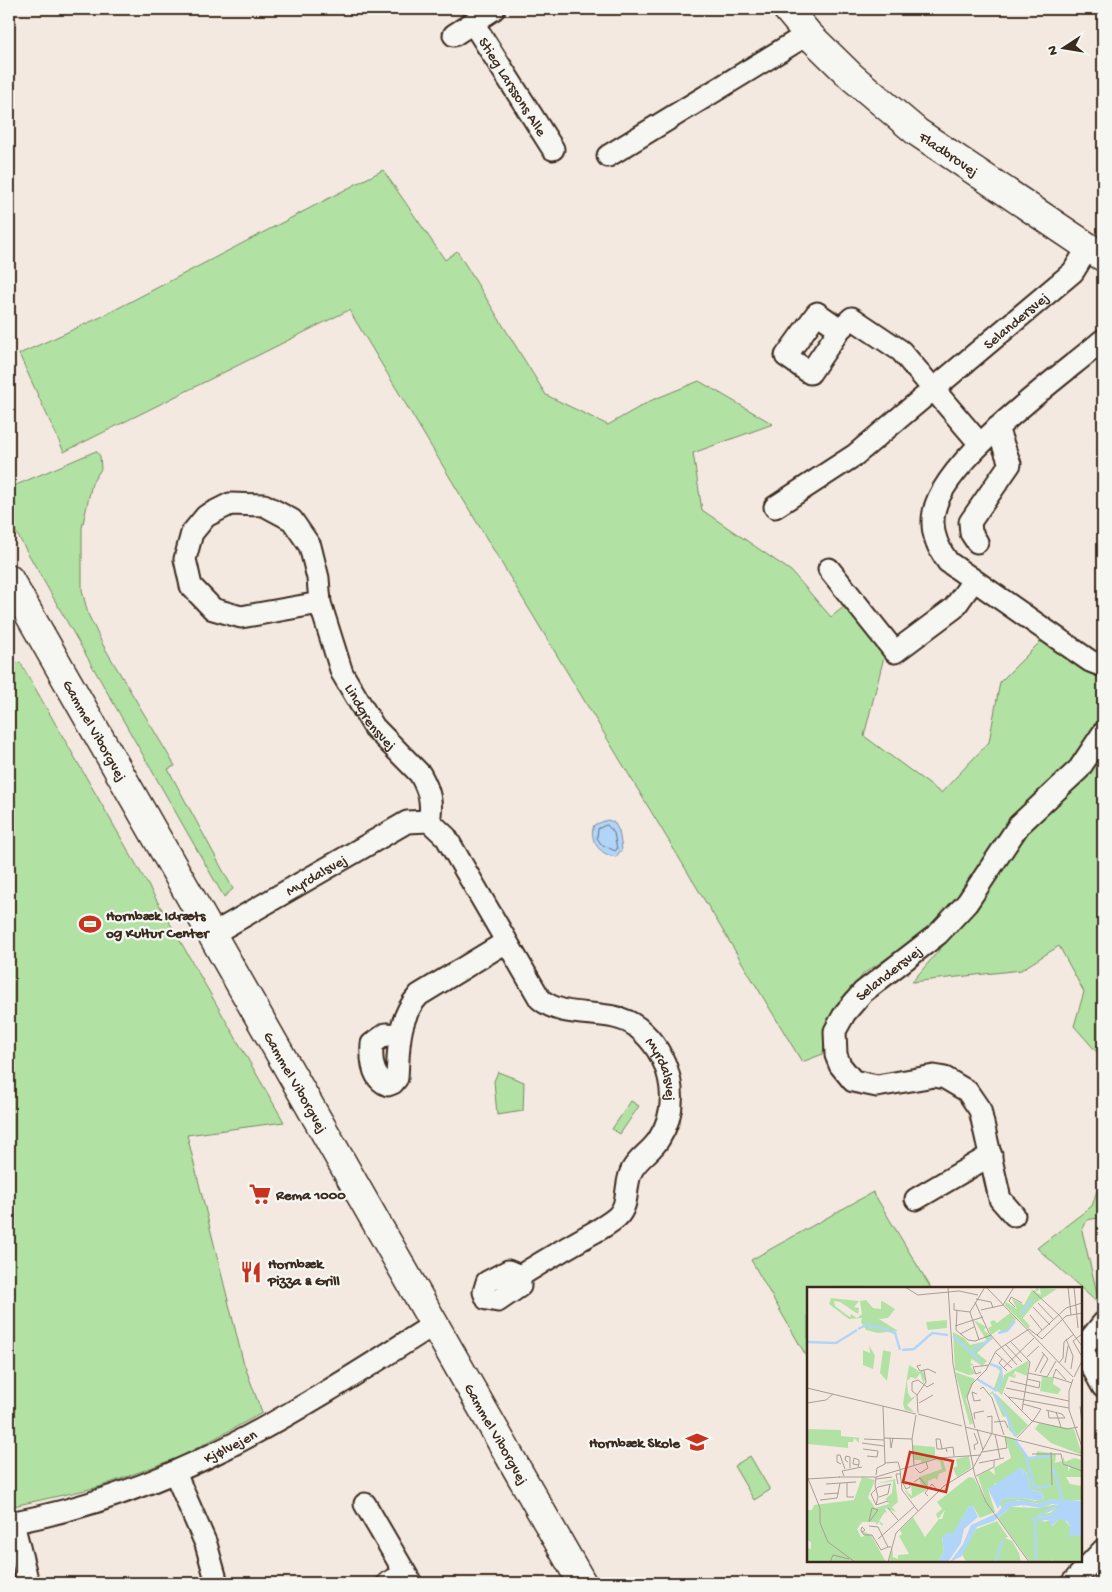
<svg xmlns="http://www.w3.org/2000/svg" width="1112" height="1592" font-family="'Gochi Hand',sans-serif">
<rect width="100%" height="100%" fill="#f4e9e1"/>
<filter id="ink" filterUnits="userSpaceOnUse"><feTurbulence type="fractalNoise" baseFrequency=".02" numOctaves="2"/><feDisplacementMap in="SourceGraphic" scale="10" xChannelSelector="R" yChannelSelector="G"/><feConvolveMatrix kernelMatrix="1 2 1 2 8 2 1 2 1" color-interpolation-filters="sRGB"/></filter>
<g filter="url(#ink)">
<!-- green -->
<g fill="#b1e2a3" stroke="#768660">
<path d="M383 170 445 260 457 251 546 395 608 425 650 401 699 381 773 424 693 453 702 510 791 571 831 617 845 606 885 653 864 736 941 793 989 742 1000 682 1043 639 1103 678V717L1097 733 940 923 863 974 827 1027 823 1054 802 1062 349 310 64 452 19 354 101 317Z"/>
<path d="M96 451 100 456 101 469 92 483 82 528V590L88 614 103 645 175 766 168 769 233 889 224 897 9 520V488Z"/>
<path d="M20 662 284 1122 187 1135 243 1361 262 1413 182 1456 99 1487 9 1507V666Z"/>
<path d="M1103 754V1059L1074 1026 1084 992 1059 946 1021 970 912 982 974 909 1022 837Z"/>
<path d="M498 1072 524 1082 523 1111 497 1115 494 1081Z"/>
<path d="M631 1101 639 1106 620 1134 612 1129Z"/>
<path d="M1103 1172V1217L1087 1220 1082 1231 1100 1305 1037 1248 1092 1206Z"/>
<path d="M873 1192 931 1288H808V1359L751 1260Z"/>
<path d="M750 1456 770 1490 754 1500 734 1466Z"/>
</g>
<!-- water -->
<path fill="#b0d5f9" stroke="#8191a1" d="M607 820 614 822 619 831 622 849 616 857C600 855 588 840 594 825Z"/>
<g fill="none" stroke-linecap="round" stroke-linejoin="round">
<!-- shore -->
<path stroke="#6a6e76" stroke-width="1" d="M607 825 614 833 617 849 615 851 601 844 597 838 598 829Z"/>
<!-- minor casing -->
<g stroke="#3b2a1e" stroke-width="25">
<g id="minor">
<path id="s1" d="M473 23 553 149"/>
<path d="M454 35 494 9"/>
<path d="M608 156 808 34"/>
<path d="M840 329 817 313 786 356 810 373 840 329 852 318 901 351 980 444"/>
<path d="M1103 340C1061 376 943 460 934 512 930 531 937 547 948 562L1090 661 1103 666"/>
<path id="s2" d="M775 507 855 455 1073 272 1089 246"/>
<path d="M977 542 971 533 970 522 1010 464 997 428"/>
<path d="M829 569 895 652 954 608 973 581"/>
<path id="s3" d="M320 603 318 578 310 546 292 520 264 505 230 504 206 516 192 533 185 559 191 586 213 609 241 617 320 603 342 673 374 727 420 774C429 790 433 803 429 821"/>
<path id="s4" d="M211 935 407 822 429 821 446 837 540 999C567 1022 610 1006 637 1027 670 1054 683 1101 659 1139 652 1151 638 1158 632 1170 624 1184 630 1205 617 1217 607 1226 594 1232 582 1239 561 1251 540 1263 520 1276"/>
<path d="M399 1035 386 1034 372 1044C371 1059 372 1079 388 1085L393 1083 397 1078C399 1047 397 1019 419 995L506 942"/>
<path d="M916 1199 991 1155"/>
<path id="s5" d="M1014 1215 1000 1199 980 1110 967 1091 945 1078 934 1076 877 1086 853 1081 840 1065 836 1055 835 1031 845 1013 863 992 938 934 967 903 1019 825 1079 769 1103 733"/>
<path d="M508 1271 520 1276V1286L498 1301 487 1299 484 1292 487 1282Z"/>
<path d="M1103 1323 1082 1349 1103 1387"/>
<path d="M175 1473 206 1544 217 1583"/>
<path d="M365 1504 411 1583"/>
<path id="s6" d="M9 1523C169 1495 298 1411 433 1325"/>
<path d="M13 1523 28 1583"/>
<path d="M388 1583 405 1573"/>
<path d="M1072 1583 1103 1550"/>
</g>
</g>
<!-- major casing -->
<g stroke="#3b2a1e" stroke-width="31">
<g id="major">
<path id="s7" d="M787 9 808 34 852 77 917 132 1103 257"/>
<path id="s8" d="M9 579 582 1583"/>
</g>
</g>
<!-- minor -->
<use href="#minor" stroke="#f6f6f2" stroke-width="21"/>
<!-- major -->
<use href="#major" stroke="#f6f6f2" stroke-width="28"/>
</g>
</g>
<!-- icons -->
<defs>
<g id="stadium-bare" transform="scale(1.725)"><path d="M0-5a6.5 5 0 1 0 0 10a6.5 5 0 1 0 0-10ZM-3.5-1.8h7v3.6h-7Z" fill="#c8321e" stroke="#f6f6f2" stroke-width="2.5" paint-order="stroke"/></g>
<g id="supermarket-bare" transform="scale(1.725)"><path d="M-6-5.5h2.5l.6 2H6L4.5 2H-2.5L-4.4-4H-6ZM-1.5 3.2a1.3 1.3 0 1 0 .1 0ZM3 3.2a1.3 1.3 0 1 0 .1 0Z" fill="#c8321e" stroke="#f6f6f2" stroke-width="2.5" paint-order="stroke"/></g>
<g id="restaurant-bare" transform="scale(1.725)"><path d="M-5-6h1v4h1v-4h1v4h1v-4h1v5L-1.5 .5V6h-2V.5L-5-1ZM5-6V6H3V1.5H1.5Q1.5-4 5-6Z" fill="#c8321e" stroke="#f6f6f2" stroke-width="2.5" paint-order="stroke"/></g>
<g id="school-bare" transform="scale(1.725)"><path d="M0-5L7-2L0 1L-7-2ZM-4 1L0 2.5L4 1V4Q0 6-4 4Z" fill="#c8321e" stroke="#f6f6f2" stroke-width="2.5" paint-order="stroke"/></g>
</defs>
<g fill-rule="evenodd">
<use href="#stadium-bare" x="90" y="924"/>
<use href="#supermarket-bare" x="260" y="1194"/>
<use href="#restaurant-bare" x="251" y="1272"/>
<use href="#school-bare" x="697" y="1442"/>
</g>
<g text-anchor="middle" stroke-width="4.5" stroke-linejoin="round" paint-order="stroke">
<!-- street labels -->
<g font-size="15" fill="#3b2a1e" stroke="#f6f6f2">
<text dy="5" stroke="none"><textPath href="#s1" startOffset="75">Stieg Larssons Alle</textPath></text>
<text dy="5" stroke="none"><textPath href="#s7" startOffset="218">Fladbrovej</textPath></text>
<text dy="5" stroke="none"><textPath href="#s2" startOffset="305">Selandersvej</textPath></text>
<text dy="5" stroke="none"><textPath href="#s3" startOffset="526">Lindgrensvej</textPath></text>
<text dy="5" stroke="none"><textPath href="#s8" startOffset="174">Gammel Viborgvej</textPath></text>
<text dy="5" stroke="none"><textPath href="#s4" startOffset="121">Myrdalsvej</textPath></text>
<text dy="5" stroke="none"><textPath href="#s5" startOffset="390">Selandersvej</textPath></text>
<text dy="5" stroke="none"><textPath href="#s4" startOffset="612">Myrdalsvej</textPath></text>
<text dy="5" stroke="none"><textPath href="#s8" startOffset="579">Gammel Viborgvej</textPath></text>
<text dy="5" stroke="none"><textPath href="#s8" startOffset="984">Gammel Viborgvej</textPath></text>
<text dy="5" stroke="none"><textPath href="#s6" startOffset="235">Kjølvejen</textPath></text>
</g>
<!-- poi labels -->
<g font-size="15" font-weight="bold" fill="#3b2a1e" stroke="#f6f6f2" text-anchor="start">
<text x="106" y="920">Hornbæk Idræts<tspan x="106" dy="17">og Kultur Center</tspan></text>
<text x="276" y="1199">Rema 1000</text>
<text x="268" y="1268">Hornbæk<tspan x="268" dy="17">Pizza &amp; Grill</tspan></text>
<text x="680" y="1447" text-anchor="end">Hornbæk Skole</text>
</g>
</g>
<!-- overview -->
<g transform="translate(807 1287)">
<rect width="275" height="275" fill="#f4e9e1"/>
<path d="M222 0 227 4 231 0 232 3 228 5 234 8 233 1 250 2 228 16 216 31 223 39 221 42 198 18 199 15 210 22 205 12 217 18 225 3ZM24 11 52 14 47 20 52 21 51 27 33 15 27 14 28 19 43 30 44 27 50 31 55 27 53 14 59 13 66 21 74 22V14L77 15 88 22 81 31 72 32 91 44 71 46 59 43 54 35 55 31 42 32 39 30 22 17ZM203 26 209 32 202 42 194 46 193 42 184 48 181 41 185 39 183 35 187 33 190 36ZM140 33V41L121 43 119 35ZM167 33 179 40 177 43 186 51 170 66 180 74 175 79 165 72 163 76 167 78 163 79 169 87 162 88 148 83 146 45 157 51 163 58 180 54ZM62 58 68 69 66 82 56 78V63L63 66ZM76 63 84 65 80 94 73 86ZM222 73 220 89 208 84 206 89 209 87 208 91 202 89 195 108 187 101 193 84 188 79 194 82 196 93 197 88ZM102 78 112 84 102 86 116 84 118 90 117 97 113 86 109 92 104 90 100 94 101 106 104 111 109 109 100 118 107 125 98 123 96 117ZM148 85 168 92 159 112 166 136 163 138ZM235 90H247L246 97 254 102 251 107 261 109 233 104ZM186 104 189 113 188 106 221 138 209 150 202 143 200 129 196 130 186 107H182ZM232 136 267 142 275 168 244 156 228 142ZM0 142 34 143V149L55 151H52V156L47 151 46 155H41V161L1 157ZM198 149 208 152 221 172 245 169 229 170 230 164 249 167 248 176 254 174 255 177 261 179V184L264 180 256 177V169L258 175 267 171 275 173V190H259L263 197 275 199V213L253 214 246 212 245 204 246 212 233 217 211 213 194 220 192 215 196 212 215 211 229 214 237 212 235 205 224 203 220 185 215 187 218 183 213 181 197 194 187 197V203L185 200 181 202 188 225 173 231 166 219H162L147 246H140L135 251 137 264 131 275H82L85 259 86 270 91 272V268L102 267 92 249 95 247 93 243 106 230 118 250 132 232H135L138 223 131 232 129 227 135 222 130 215 162 190 167 191 179 214 171 189 182 183 188 188 187 181 204 171ZM105 158 128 160V171L114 176V173H106ZM162 169 164 181 150 190 146 181 150 179 149 172ZM132 171 136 173 139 184 132 187 130 193 128 191 121 194V202L104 212 96 201 105 209 104 197 114 198 112 190 135 182 133 174 129 173ZM55 190 68 193 61 210 68 221 82 217 79 212 74 216 85 206 86 194 68 197 88 192 91 215 85 220 89 225 78 221 80 227 78 225 72 234 76 237 75 239 72 235 69 238V235H55L50 242 54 250 58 249 54 243 64 248 79 275H0V261L4 262V255L0 253V223H5L7 218 47 213ZM250 217 242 225 232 227 243 226 251 220 270 221H253L243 228 232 230 237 235 243 233 245 239 255 229 263 240 265 234V243L275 242V275H246L244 272V275H223L191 231 204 220 231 221ZM190 234 201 250 198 251 205 254 212 266 214 275H190V271L186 275H159L155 267 169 242Z" fill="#b1e2a3"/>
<path d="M213 181 218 183 215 187 220 185 224 203 235 205 237 212 234 214 215 211 196 212 191 222 181 202ZM246 212 275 214V250L265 248 261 251 265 234 263 240 260 234 252 232 243 240V233L230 234 231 230 243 228 253 220 228 231 215 218 204 220 187 234 170 240 155 269 143 275 156 257 164 238 190 226 199 215 216 213 231 217ZM245 217H251L227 230 216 218 234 221ZM162 219H166L171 230 157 242 154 256 141 275H131L137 264 135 250 140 246H146Z" fill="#b0d5f9" fill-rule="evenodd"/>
<path fill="none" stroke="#b0d5f9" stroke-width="2.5" d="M214 26 225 13M51 42 61 37 65 41 69 39 88 46 93 63M191 46 200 44 208 34M146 49 173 74M0 55 29 56 50 43M95 63 107 62 125 46 141 48M165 64 185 51M183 77 194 81 195 94 189 104M170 92 190 104M187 107 198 124 208 149M208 153 221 171 244 169M219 170 227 200M246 180 256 214M223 184 228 201 244 199M224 232 228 233 229 273M189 275 196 252"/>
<path fill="none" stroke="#aa9d93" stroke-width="1" d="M98 0 111 8 152 4 171 8M141 0 146 77 168 189 179 215 222 275M179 0 266 90M261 0 264 28M267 0 271 41M226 4 253 29 275 59M169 12 184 15 186 21M168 15 182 46 210 78M147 16V23L163 25M231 16 246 32M208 20 202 14 204 10 215 16M226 20 243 38M150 23 149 43 161 53 168 54 184 48M174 23 196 18 207 0M223 28 235 43M148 39 176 30M153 47 167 40M230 48 259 21 275 16M235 52 259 29 275 26M259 52 266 69 264 82M172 53 163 25 178 0M203 54 223 75 215 123M198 57 215 75M189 66 205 81M274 68 266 54 275 47M220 70 232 59M195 72 192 76 200 84M252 76 256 71 257 55 267 47M258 76 261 59M114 78 110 79 113 84 121 82 129 86M196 81 227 51M174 85 169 87 166 80 182 78M228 85 237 67M221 86 240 90 249 74M233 86 241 72 235 65M267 90 275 74M266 92 262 104V123L275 160M259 93 249 82 246 90 265 96M203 94 232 101 233 95 220 92M0 101 109 127M199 101 262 114M173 102 176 100 185 111 197 148M197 106 225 134 260 142 271 140M170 107 165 105 167 114 174 113M110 108 105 104V95L111 93 120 100 127 96M201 110 262 121M0 116 19 113 26 107M112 116 126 108M216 117 234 122 226 134M273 119 275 136M239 123 255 127 258 131H242L241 123M249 125 254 140M111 126 110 108 119 95 117 83M111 127 155 139M180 130 185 129V146M168 132 167 126 177 124M187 135 198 134 201 141M158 140 275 169M168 141 160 110 165 97 179 83 189 64 222 42 235 52M170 142 176 163M167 146 171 156 167 158 168 163M188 147 193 171M77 151 105 152M83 151 84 161 86 151M210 151 226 134M57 152 77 153M55 156 77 159M139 161 146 160 147 169M56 162 71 164 70 170 60 169M135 162H130L129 152H133L135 162 139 161 140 165M175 165 200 161 198 149M244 165 245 198M225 167H254L256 177 275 184M41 175 38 173 39 169 43 170V181M78 176 91 175 93 182M172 176 197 171M34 177 30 175V168H33L38 182M107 178 105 152 109 128M51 180 52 177V173L47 171 46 177 52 178M108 181 113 186 121 181 119 175M93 183 95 203 111 224M69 188 70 181 78 177 76 119M0 189 13 221V236L21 255 48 275M37 189 35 184 55 180M169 189 187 180V173M32 190H69L132 171 174 168M0 192 33 190M69 192 85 190M95 194 99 202 103 200V196L98 197M107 195 113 191 121 201M40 196V210H47M19 197 49 195M91 197 89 187H94M17 207 32 206M121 209 118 206 125 197 131 204M72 210 81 207 83 197M13 213 30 211 33 196M81 214 69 218 64 207 71 200 84 197M69 218 71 210 68 198 69 190M81 221 91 233M62 235 71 223 65 221 62 234M62 239 71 240 81 260H84M55 245 58 243 55 240 54 243V244L57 248H65L74 263 81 260M71 252 108 219M23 275 26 268 42 272M81 275 89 246 137 199 166 181 185 146"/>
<path fill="#c8321e" fill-opacity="0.15" stroke="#c8321e" stroke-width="2.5" d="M103 165 146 174 139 205 96 195Z"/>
<rect width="275" height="275" fill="none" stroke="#3b2a1e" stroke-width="2.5"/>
</g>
<!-- margin -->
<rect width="1112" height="1592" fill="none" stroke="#f6f6f2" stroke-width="30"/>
<rect x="15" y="15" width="1082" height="1562" fill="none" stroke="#3b2a1e" stroke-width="2" filter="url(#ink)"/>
<!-- north arrow -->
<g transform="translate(1064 48) rotate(258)" stroke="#f6f6f2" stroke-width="4" paint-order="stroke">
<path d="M0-4L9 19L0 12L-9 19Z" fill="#3b2a1e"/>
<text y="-8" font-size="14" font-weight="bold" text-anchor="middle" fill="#3b2a1e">N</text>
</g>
</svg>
